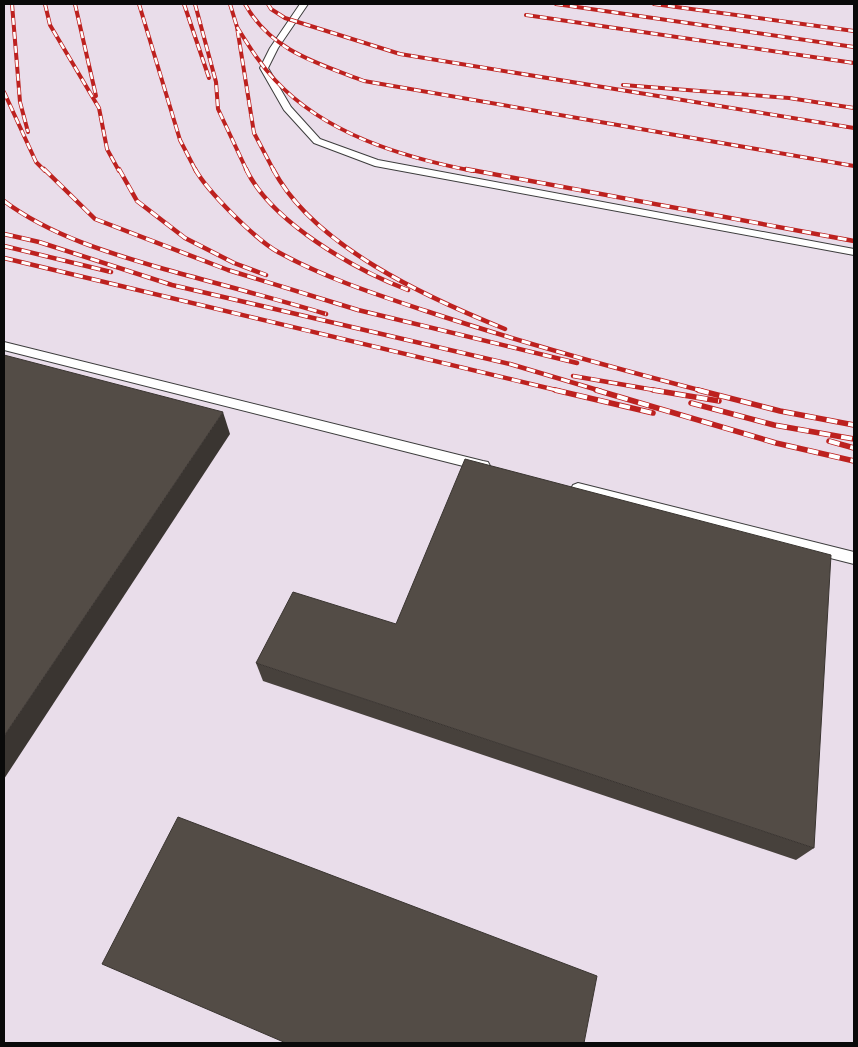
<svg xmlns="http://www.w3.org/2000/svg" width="858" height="1047" font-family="'IBM Plex Serif',serif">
<rect width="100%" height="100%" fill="#fffce7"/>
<!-- industrial -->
<rect fill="#e9ddea" x="4" y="4" width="850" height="1039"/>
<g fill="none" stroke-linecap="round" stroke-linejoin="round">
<!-- lane casing -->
<g stroke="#3d3d3d" stroke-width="2">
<g id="lane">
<path d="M300 4H308L278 48 268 68 291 107 320 139 378 160 854 249V255L375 166 314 143 284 110 260 68 270 48Z"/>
<path d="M4 342 483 461 488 462 490 466 488 470 483 471 4 350Z"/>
<path d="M578 483 854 552V564L573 493 571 489 573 485Z"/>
</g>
</g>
<!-- lane -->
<use href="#lane" fill="#fff" fill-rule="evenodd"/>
<!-- rail-far2 casing -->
<g stroke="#bd211f" stroke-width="4">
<g id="rail-far2">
<path d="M12 4 20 102 28 132"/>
<path d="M45 4 50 25 99 108 107 149 119 171"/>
<path d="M75 4 96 96"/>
<path d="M139 4 180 140 196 171"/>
<path d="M184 4 209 78"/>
<path d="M195 4 216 82 218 109 247 171"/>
<path d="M230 4 237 27 254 133 274 171"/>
<path d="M245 4C271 51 317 63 364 81L854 166"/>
<path d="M268 4 271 9 285 18 400 54 854 128"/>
<path d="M556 4 854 47"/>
<path d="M654 4 854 31"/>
<path d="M526 15 854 63"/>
<path d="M237 27C249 46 259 63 275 80 325 134 402 157 473 171"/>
<path d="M623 85 789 98 854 108"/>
<path d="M4 92 36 162 45 171"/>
</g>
</g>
<!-- rail-far1 casing -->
<g stroke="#bd211f" stroke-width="4.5">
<g id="rail-far1">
<path d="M44 169 95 219 228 270 358 310 577 363"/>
<path d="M119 169 137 201 185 238 234 263 266 275"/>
<path d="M195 169C207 191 256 240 278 252 325 278 375 294 426 311 517 341 610 367 703 391"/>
<path d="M246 169C271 222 355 270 408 290"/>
<path d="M273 169C313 246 428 298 505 329"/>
<path d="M466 169 854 241"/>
<path d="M4 201C51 236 109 253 164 269 218 284 273 298 326 314"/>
<path d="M4 234 39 242 172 285 510 364 601 391"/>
<path d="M4 246 111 272"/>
<path d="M4 258 560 391"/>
<path d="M573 376 660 391"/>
</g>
</g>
<!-- rail casing -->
<g stroke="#bd211f" stroke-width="5.5">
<g id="rail">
<path d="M555 390 653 413"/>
<path d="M596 390 776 443 854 461"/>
<path d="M653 390 719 401"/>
<path d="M698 390 780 411 854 425"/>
<path d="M691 403 774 425 854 439"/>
<path d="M829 441 854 448"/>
</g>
</g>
<!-- rail-far2 -->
<use href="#rail-far2" stroke="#fff" stroke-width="2.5" stroke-dasharray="7" stroke-linecap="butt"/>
<!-- rail-far1 -->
<use href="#rail-far1" stroke="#fff" stroke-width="3" stroke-dasharray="9" stroke-linecap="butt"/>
<!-- rail -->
<use href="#rail" stroke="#fff" stroke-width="4" stroke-dasharray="11" stroke-linecap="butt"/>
</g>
<!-- wall -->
<path fill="#47413c" d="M256 663 814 848 796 860 263 681Z"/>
<!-- shaded-wall -->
<path fill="#3a3531" d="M223 412 230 434 4 779V736Z"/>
<!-- building -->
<g fill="#534c46" stroke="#3a3531">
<path d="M4 355 223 412 4 736Z"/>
<path d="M465 459 831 555 814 848 256 663 293 592 396 624Z"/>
<path d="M178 817 597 976 584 1043H286L102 964Z"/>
</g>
<!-- border -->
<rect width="858" height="1047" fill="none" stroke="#0a0a0a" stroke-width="10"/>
</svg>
